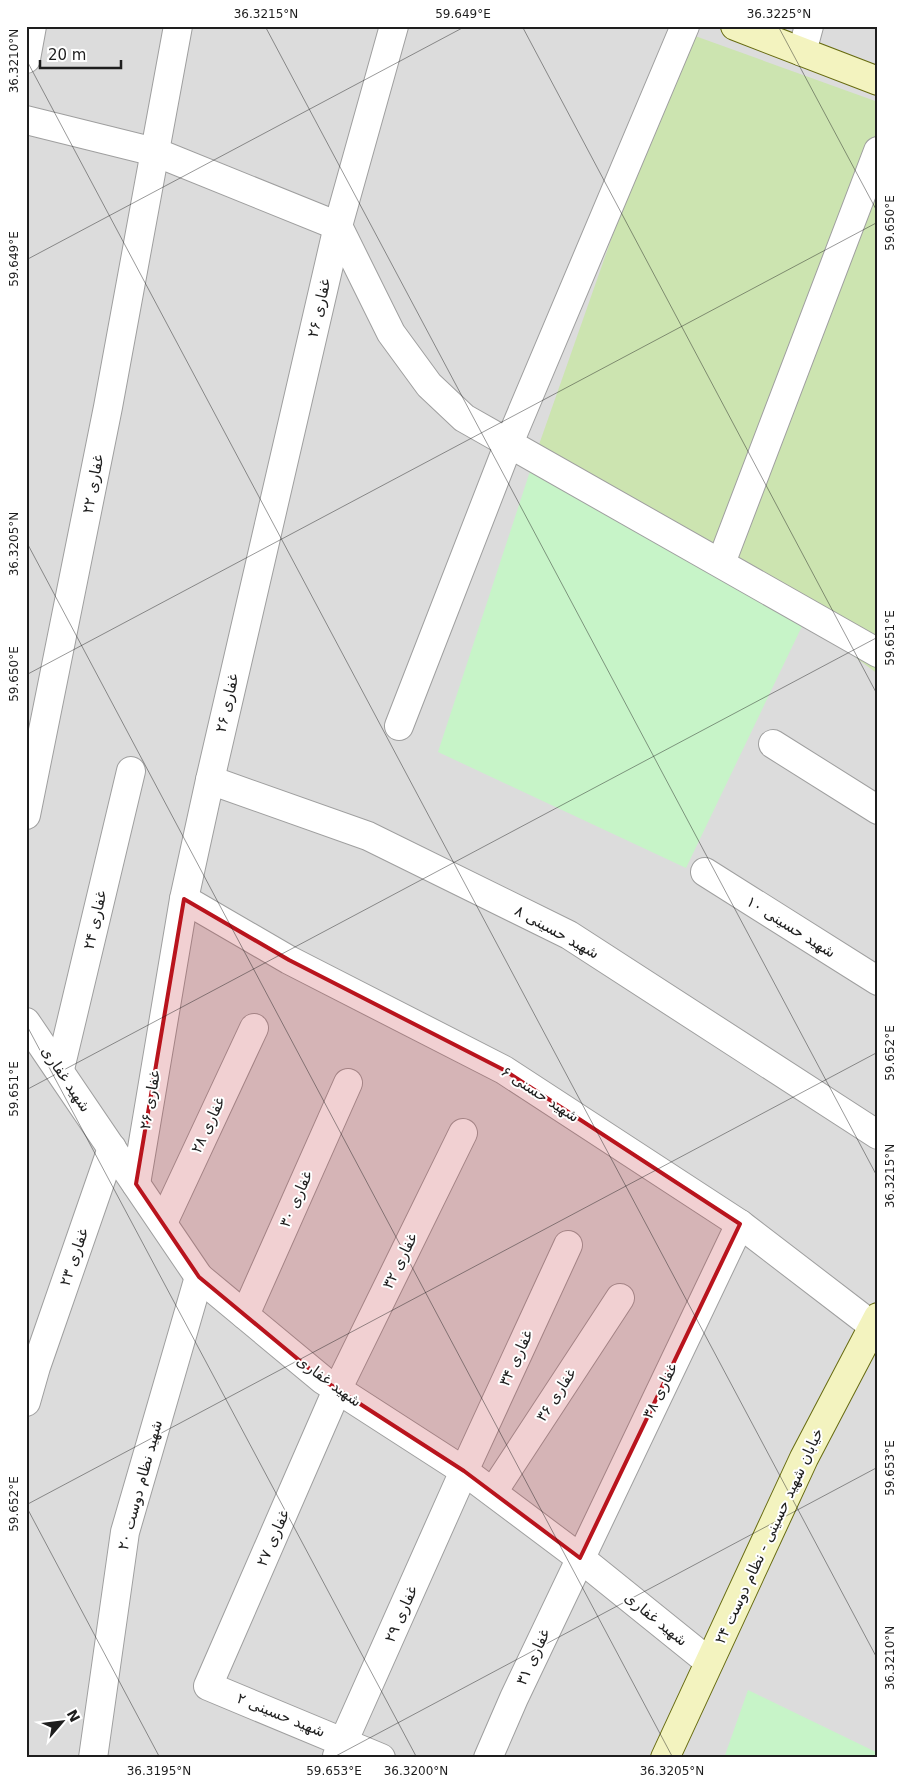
<svg xmlns="http://www.w3.org/2000/svg" width="904" height="1784" font-family="'DejaVu Sans','Noto Naskh Arabic',sans-serif">
<rect width="100%" height="100%" fill="#eeebe6"/>
<!-- residential -->
<rect fill="#dcdcdc" x="26" y="26" width="852" height="1732"/>
<!-- grass -->
<path fill="#cce4b0" d="M684 32 878 102V674L805 620 535 456Z"/>
<!-- park -->
<g fill="#c7f4c8">
<path d="M535 456 805 620 686 868 438 752Z"/>
<path d="M748 1690 878 1753V1758H724Z"/>
</g>
<g fill="none" stroke-linecap="round" stroke-linejoin="round">
<!-- street casing -->
<g stroke="#9f9f9f" stroke-width="30">
<g id="street">
<path d="M802 52 809 26"/>
<path d="M26 59 32 26"/>
<path d="M26 120 155 152 338 226 391 333 429 385 464 418 878 653"/>
<path d="M721 563 878 151"/>
<path d="M399 726 509 443 685 26"/>
<path d="M773 744 878 810"/>
<path d="M210 780 368 836 569 935 878 1135"/>
<path d="M26 815 108 407 178 26"/>
<path d="M705 872 878 981"/>
<path d="M184 899 289 960 504 1070 740 1224 873 1326"/>
<path d="M26 1022 199 1277 323 1380 464 1471 580 1558 709 1662"/>
<path d="M60 1069 131 771"/>
<path d="M136 1184 184 899 210 780 338 226 394 26"/>
<path d="M163 1223 254 1028"/>
<path d="M245 1315 348 1083"/>
<path d="M26 1402 36 1367 112 1148"/>
<path d="M493 1492 620 1298"/>
<path d="M337 1756 464 1471 568 1245"/>
<path d="M93 1758 125 1532 199 1277"/>
<path d="M381 1758 208 1686 337 1390 463 1133"/>
<path d="M488 1758 514 1698 740 1224"/>
</g>
</g>
<!-- secondary casing -->
<g stroke="#676b10" stroke-width="30">
<g id="secondary">
<path d="M735 26 878 81"/>
<path d="M665 1758 804 1458 878 1317"/>
</g>
</g>
<!-- street -->
<use href="#street" stroke="#fff" stroke-width="28"/>
<!-- secondary -->
<use href="#secondary" stroke="#f3f3bf" stroke-width="28"/>
</g>
<!-- marked area -->
<path fill="#b9141d" fill-opacity="0.2" stroke="#b9141d" stroke-width="4" stroke-linejoin="round" d="M184 899 289 960 504 1070 740 1224 580 1558 464 1471 323 1380 199 1277 136 1184Z"/>
<!-- ticks -->
<path fill="none" stroke="#1e1e1e" stroke-width="1" stroke-opacity="0.45" d="M265 26 878 1178M522 26 878 696M778 26 878 213M26 59 878 1660M26 260 466 26M26 541 673 1758M26 675 878 222M26 1024 417 1758M26 1090 878 637M26 1505 878 1052M26 1506 160 1758M332 1758 878 1467"/>
<g text-anchor="middle" stroke-width="4" stroke-linejoin="round" paint-order="stroke">
<!-- street labels -->
<g font-size="15" fill="#1e1e1e" stroke="#fff">
<text transform="translate(319 308) rotate(-77)" y="5">غفاری ۲۶</text>
<text transform="translate(93 484) rotate(-79)" y="5">غفاری ۲۲</text>
<text transform="translate(227 703) rotate(-77)" y="5">غفاری ۲۶</text>
<text transform="translate(95 920) rotate(-77)" y="5">غفاری ۲۴</text>
<text transform="translate(791 927) rotate(32)" y="5">شهید حسینی ۱۰</text>
<text transform="translate(557 932) rotate(29)" y="5">شهید حسینی ۸</text>
<text transform="translate(66 1079) rotate(56)" y="5">شهید غفاری</text>
<text transform="translate(540 1094) rotate(33)" y="5">شهید حسنی ۶</text>
<text transform="translate(150 1100) rotate(-80)" y="5">غفاری ۲۶</text>
<text transform="translate(208 1125) rotate(-65)" y="5">غفاری ۲۸</text>
<text transform="translate(296 1199) rotate(-66)" y="5">غفاری ۳۰</text>
<text transform="translate(74 1257) rotate(-71)" y="5">غفاری ۲۳</text>
<text transform="translate(400 1261) rotate(-64)" y="5">غفاری ۳۲</text>
<text transform="translate(516 1358) rotate(-65)" y="5">غفاری ۳۴</text>
<text transform="translate(329 1381) rotate(36)" y="5">شهید غفاری</text>
<text transform="translate(660 1391) rotate(-64)" y="5">غفاری ۳۸</text>
<text transform="translate(556 1395) rotate(-57)" y="5">غفاری ۳۶</text>
<text transform="translate(140 1485) rotate(-75)" y="5">شهید نظام دوست ۲۰</text>
<text transform="translate(769 1536) rotate(-65)" y="5">خیابان شهید حسینی - نظام دوست ۲۴</text>
<text transform="translate(273 1538) rotate(-66)" y="5">غفاری ۲۷</text>
<text transform="translate(401 1614) rotate(-66)" y="5">غفاری ۲۹</text>
<text transform="translate(656 1619) rotate(39)" y="5">شهید غفاری</text>
<text transform="translate(533 1657) rotate(-65)" y="5">غفاری ۳۱</text>
<text transform="translate(281 1715) rotate(22)" y="5">شهید حسینی ۲</text>
</g>
</g>
<!-- border -->
<rect width="904" height="1784" fill="none" stroke="#ffffff" stroke-width="55"/>
<!-- north arrow -->
<g transform="translate(62 1722) rotate(62)" stroke="#ffffff" stroke-width="4" paint-order="stroke">
<path d="M0-4L9 19L0 12L-9 19Z" fill="#1e1e1e"/>
<text y="-8" font-size="14" font-weight="bold" text-anchor="middle" fill="#1e1e1e">N</text>
</g>
<!-- scale -->
<path d="M40 60v8h81v-8" fill="none" stroke="#1e1e1e" stroke-width="2.5"/>
<text x="48" y="60" font-size="15" fill="#1e1e1e" stroke="#ffffff" stroke-width="4" paint-order="stroke">20 m</text>
<rect x="28" y="28" width="848" height="1728" fill="none" stroke="#1e1e1e" stroke-width="2"/>
<g font-size="12" text-anchor="middle" fill="#1e1e1e">
<text x="266" y="18">36.3215°N</text>
<text x="463" y="18">59.649°E</text>
<text x="779" y="18">36.3225°N</text>
<text transform="translate(14 61) rotate(-90)" y="4">36.3210°N</text>
<text transform="translate(890 223) rotate(-90)" y="4">59.650°E</text>
<text transform="translate(14 259) rotate(-90)" y="4">59.649°E</text>
<text transform="translate(14 544) rotate(-90)" y="4">36.3205°N</text>
<text transform="translate(890 638) rotate(-90)" y="4">59.651°E</text>
<text transform="translate(14 674) rotate(-90)" y="4">59.650°E</text>
<text transform="translate(890 1053) rotate(-90)" y="4">59.652°E</text>
<text transform="translate(14 1089) rotate(-90)" y="4">59.651°E</text>
<text transform="translate(890 1176) rotate(-90)" y="4">36.3215°N</text>
<text transform="translate(890 1468) rotate(-90)" y="4">59.653°E</text>
<text transform="translate(14 1504) rotate(-90)" y="4">59.652°E</text>
<text transform="translate(890 1658) rotate(-90)" y="4">36.3210°N</text>
<text x="159" y="1775">36.3195°N</text>
<text x="334" y="1775">59.653°E</text>
<text x="416" y="1775">36.3200°N</text>
<text x="672" y="1775">36.3205°N</text>
</g>
</svg>
